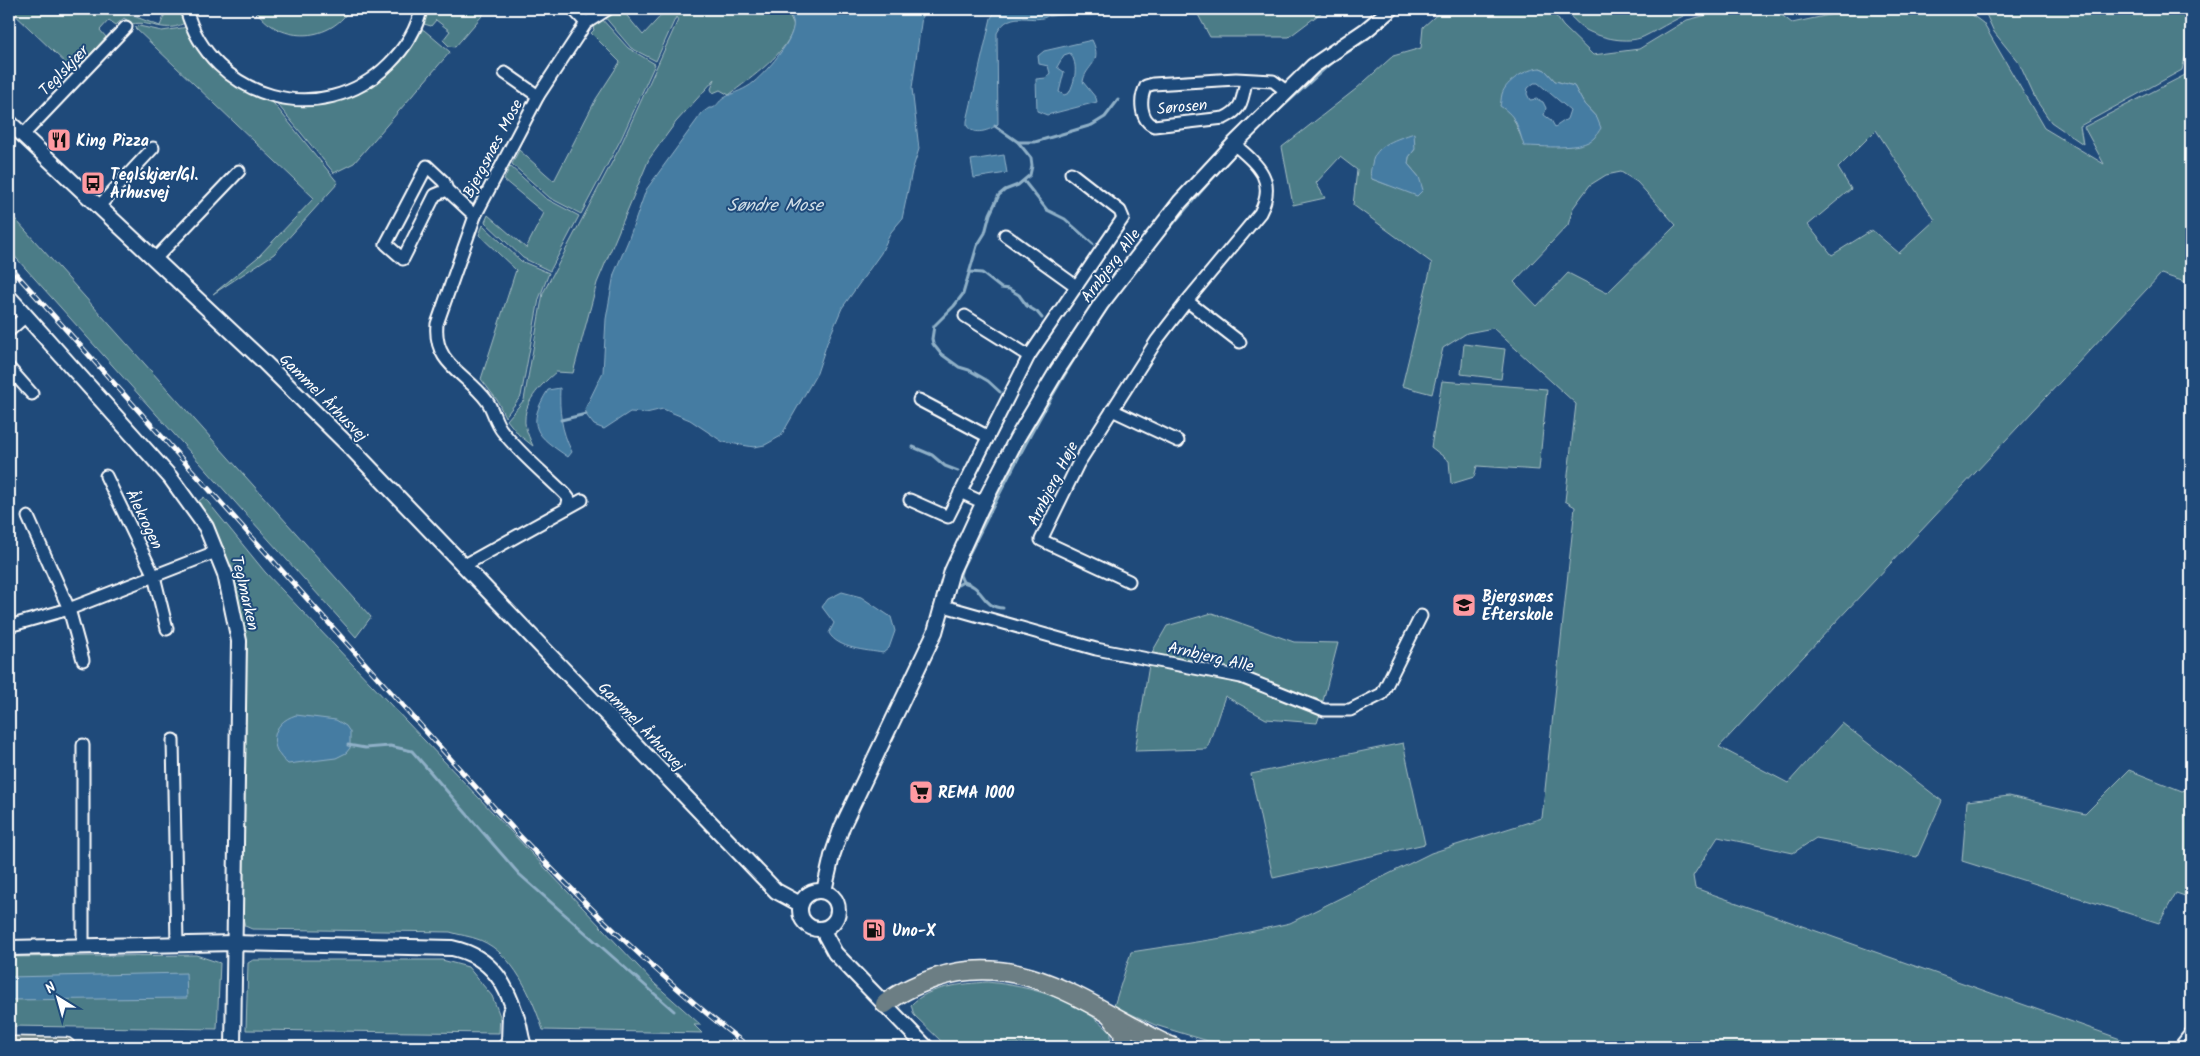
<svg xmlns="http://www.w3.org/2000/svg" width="2200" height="1056" font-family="Kalam,sans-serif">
<rect width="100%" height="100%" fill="#1f4a7a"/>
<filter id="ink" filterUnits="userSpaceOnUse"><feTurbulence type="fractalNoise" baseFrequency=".02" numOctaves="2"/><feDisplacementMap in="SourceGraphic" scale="10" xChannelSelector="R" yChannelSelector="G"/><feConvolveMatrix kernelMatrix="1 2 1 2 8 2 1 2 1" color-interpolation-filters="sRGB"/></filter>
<g filter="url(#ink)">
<!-- green -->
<g fill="#4c7c87" stroke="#a6bec3" fill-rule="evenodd">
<path d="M9 9H115L160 26 167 9H182L186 22C166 35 151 20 132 24L124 18 116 25 109 20 100 30 106 37 75 72Z"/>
<path d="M255 9H350C328 44 277 43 255 9Z"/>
<path d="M423 9H488L455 47 449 46 443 40 450 31 436 20 431 26 424 24 421 19Z"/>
<path d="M613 9H618L621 13 623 11 643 35 667 9 777 10 789 14 794 25C789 53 750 78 729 95L720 90 713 93 711 89 715 79 676 122 649 159 597 283 573 373 556 372C543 383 525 400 525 419 524 427 530 439 533 446L519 435 507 420 524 400 543 293 619 149 678 20 676 17 656 61 631 48 604 16Z"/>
<path d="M1195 9H1326L1289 37H1210Z"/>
<path d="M1443 9H1551L1563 26 1593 55 1639 49 1687 20 1731 9 1775 10 1792 23 1857 9H1964L1983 23 2044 128 2104 164 2084 127 2185 75 2187 50 2182 70 2080 126 2083 144 2051 122 2036 100 2019 63 1994 32 1985 12 1993 9H2191V284L2161 274 1719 747 1788 783 1842 723 1942 801 1917 857 1816 838 1793 853 1718 837 1693 876 1695 888 2143 1047H1279L1208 1041 1155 1025 1114 1006 1131 952 1222 938 1290 923 1431 853 1542 818 1575 507 1565 501 1576 404 1493 328 1467 333 1443 348 1432 394 1402 386 1432 263 1353 205 1357 170 1340 157 1316 183 1325 198 1293 205 1282 147 1356 89 1393 56 1421 48 1423 27ZM1540 68 1545 70 1555 81 1574 86 1584 104 1597 118 1525 146 1511 113ZM1876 130 1935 220 1899 253 1872 230 1832 255 1808 225 1851 189 1838 168ZM1415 149 1409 157 1408 164 1419 177 1388 185 1372 179ZM1621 172 1637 182 1676 225 1607 293 1568 273 1537 306 1514 282 1568 225 1573 208 1590 185 1606 175Z"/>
<path d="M1563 9H1702C1678 16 1664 27 1643 37 1627 44 1601 38 1586 30 1578 25 1570 15 1563 9Z"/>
<path d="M601 18 628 48 655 64 621 139 581 214 550 198 512 164 519 150 554 181 596 99 620 62 591 33 594 30 592 24Z"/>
<path d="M139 26 162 31 188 27 197 44 270 99 338 183 274 254 213 294 258 257 314 198 135 28Z"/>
<path d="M417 29 424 30 450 52 354 163 334 173 274 100 353 93Z"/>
<path d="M510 166 545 198 579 216 550 271 523 258 485 222 488 215 526 248 544 213 504 180Z"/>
<path d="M9 212 371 617 356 637 9 250Z"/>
<path d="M483 225 521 261 549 273 539 299 521 396 505 417 497 400 481 379 516 270 479 235Z"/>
<path d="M1464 344 1505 349 1501 379 1461 374Z"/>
<path d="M1442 381 1547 389 1539 470 1477 466 1474 477 1451 484 1449 461 1431 447Z"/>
<path d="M204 497 265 572 655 984 701 1025H694L702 1033 543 1030C532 997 514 954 480 940 470 936 459 935 450 932L252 929 245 926 243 918 246 642 234 574 199 501Z"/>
<path d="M1212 613 1294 642 1338 643 1323 701 1241 674 1151 654 1167 626Z"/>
<path d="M1149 665 1239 682 1320 714 1317 723 1266 719 1225 696 1207 749 1135 751Z"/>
<path d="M1403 743 1425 844 1273 878 1251 774Z"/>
<path d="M2129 770 2182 791 2191 788V898L2176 893 2159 923 1962 861 1967 801 2009 796 2085 814Z"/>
<path d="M196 955 220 963 217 1029 9 1026V957Z"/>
<path d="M253 960H442L468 967 492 996 500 1016 499 1033 246 1030 248 963Z"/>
<path d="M987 982C1030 986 1081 1000 1111 1033V1040L1107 1045 943 1043 914 1015 911 1005C928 986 963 984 987 982Z"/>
</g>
<!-- water -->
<g fill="#457ca2" stroke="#8fb0c7" fill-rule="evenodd">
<path d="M752 9H923L912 88 919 149 912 171 902 219 891 232 881 253 842 308 827 343 817 373 781 436 765 445 754 447 723 442 690 420 663 409 646 413 630 412 604 429 594 425 587 416 585 409 603 372 606 319 614 274 628 241 646 190 702 113 709 108H713C718 105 718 102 724 98 734 92 745 90 754 82 766 72 805 30 790 15 782 7 763 9 752 9Z"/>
<path d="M997 9H1046L1049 15C1035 26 1011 6 997 33L998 124C990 131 973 136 967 126V121L991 18Z"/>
<path d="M1092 40C1104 64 1085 65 1083 82L1096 98 1097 102 1047 115 1037 111 1036 79 1046 78 1050 73 1048 66 1039 64 1038 56 1044 51ZM1070 53C1079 65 1075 81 1069 93L1064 95 1059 92 1064 72 1057 67 1064 55Z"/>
<path d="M1540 68 1545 70 1555 81 1574 86 1584 104 1597 118 1601 128C1599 131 1596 136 1594 138 1581 151 1542 146 1524 146 1518 127 1517 117 1500 106 1501 103 1501 98 1502 94 1506 81 1526 69 1540 68ZM1534 83H1538L1570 110 1567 119 1555 127 1551 120 1544 115 1546 108 1543 102 1537 99 1530 100 1527 94 1528 88Z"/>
<path d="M1414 133 1415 149 1409 157 1408 164 1419 177 1423 190 1417 196 1372 179C1369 174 1371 170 1372 164 1375 144 1398 139 1414 133Z"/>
<path d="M1004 155 1007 173 974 178 971 160Z"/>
<path d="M560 388C559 411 561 430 572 452L568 457C536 435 525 427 548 390Z"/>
<path d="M842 592 861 597 891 617 895 631 889 648 883 653C866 650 838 649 829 633L834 623 822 607 828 599Z"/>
<path d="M296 715 336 720 346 726 350 732V748L346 753 336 758 288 764C268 748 270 723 296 715Z"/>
<path d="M186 973 187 998 9 1000V977Z"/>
</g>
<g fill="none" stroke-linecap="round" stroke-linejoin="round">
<!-- stream -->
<g stroke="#8fb0c7" stroke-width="3">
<path d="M1049 15 1087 12 1097 9"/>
<path d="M1265 123 1331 63 1366 40 1386 22"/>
<path d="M995 126 1018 142H1035L1092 125 1105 117 1118 100"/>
<path d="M1244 144 1257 131"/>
<path d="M1024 181 1047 210 1065 219 1093 244"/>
<path d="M970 272 982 273 1001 288 1009 289 1019 295 1027 306 1037 312 1042 318"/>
<path d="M1000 392 988 381 969 370 959 367 941 354 933 344 932 339 934 326 954 306 963 294 977 246 985 233 990 214 999 195 1005 190 1018 185 1030 175 1032 166 1031 158 1018 142"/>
<path d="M561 420 586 414"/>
<path d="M913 447 932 455 945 466 958 471"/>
<path d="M963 582C984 586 982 608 1003 608"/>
<path d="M958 585 963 582 960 575 962 568C1007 478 1051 390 1108 307 1146 254 1189 204 1233 156"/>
<path d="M348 745 365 748 390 746 412 751 519 874 674 1011"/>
</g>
<!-- minor casing -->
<g stroke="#fff" stroke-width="15">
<g id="minor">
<path d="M186 9C211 99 322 131 389 64 404 49 417 30 421 9"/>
<path d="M573 9 586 23"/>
<path d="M505 73 538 96"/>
<path d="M1246 81C1242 100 1243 109 1224 118L1154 126C1140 120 1139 99 1146 86L1153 84 1236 79 1273 81 1286 91"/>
<path d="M23 135 126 27"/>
<path d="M447 190 435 195 403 259 386 244 427 166 444 182 447 190 475 216"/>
<path d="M99 206 153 148"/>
<path d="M1005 235 1076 286"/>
<path d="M155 259 239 171"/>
<path d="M1187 301 1240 342"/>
<path d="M965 316 1029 356"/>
<path d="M9 331 26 316"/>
<path d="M9 368 32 394"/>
<path d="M919 400 987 436"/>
<path d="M1112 410 1178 441"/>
<path d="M106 476 154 576 167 629"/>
<path d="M960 492 984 503"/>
<path d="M910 500 948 517 1029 356 1123 218 1120 211 1071 173"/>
<path d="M567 508 569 499 566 495C545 474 521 455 503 432 495 423 494 411 487 401 467 373 433 365 437 324L475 216 538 96 586 23 608 9"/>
<path d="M28 517 69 609 83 660"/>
<path d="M463 566 582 500"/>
<path d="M1129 581 1041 540 1078 464 1157 340 1187 301 1260 213C1277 180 1258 165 1234 144"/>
<path d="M944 606 1096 649 1241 677 1324 710H1350L1382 694 1421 616"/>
<path d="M9 626 69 609 218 551"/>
<path d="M173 740 177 944"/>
<path d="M83 947V745"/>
<path d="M2180 1047 2191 1033"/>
</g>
</g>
<!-- tertiary casing -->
<g stroke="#fff" stroke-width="18">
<g id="tertiary">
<path d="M9 122 262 360 351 448 776 891 800 904"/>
<path d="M9 297 170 477 206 527 225 574 239 641 233 1047"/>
<circle cx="819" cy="910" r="19"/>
<path d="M824 891 832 856 842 827 935 632 952 571 980 510 1017 438 1057 371 1101 304 1180 202 1234 144 1313 66 1366 30 1391 9"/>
<path d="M822 929 835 953 926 1047"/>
<path d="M9 948 234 943 452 948C494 957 508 987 519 1025 521 1033 521 1040 525 1047"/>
<path d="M505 1047 509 1042 510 1012"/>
</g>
</g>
<!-- primary casing -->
<g stroke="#fff" stroke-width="21">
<g id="primary">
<path d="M885 1004C899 992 918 984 935 978 1012 953 1071 993 1135 1028 1148 1035 1159 1042 1173 1047"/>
<path d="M1111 1016 1123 1032 1124 1047"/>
<path d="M9 1046 66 1047"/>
</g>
</g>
<!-- minor -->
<use href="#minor" stroke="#1f4a7a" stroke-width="11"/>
<!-- tertiary -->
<use href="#tertiary" stroke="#1f4a7a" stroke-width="14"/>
<!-- primary -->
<use href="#primary" stroke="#6c7e84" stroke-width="18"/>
<!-- rail casing -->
<g stroke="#fff" stroke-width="5">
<path id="rail" d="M9 266 516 832C589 908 665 983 749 1047"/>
</g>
<!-- rail -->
<use href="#rail" stroke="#1f4a7a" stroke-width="3" stroke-dasharray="9" stroke-linecap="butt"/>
</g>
</g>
<!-- icons -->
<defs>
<g id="restaurant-square" transform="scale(1.25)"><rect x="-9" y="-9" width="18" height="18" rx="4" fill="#ff9aa2" stroke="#1f4a7a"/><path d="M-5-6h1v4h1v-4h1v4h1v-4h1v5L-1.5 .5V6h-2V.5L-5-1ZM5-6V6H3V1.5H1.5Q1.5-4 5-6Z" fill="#111"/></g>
<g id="bus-square" transform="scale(1.25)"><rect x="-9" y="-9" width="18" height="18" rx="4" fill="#ff9aa2" stroke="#1f4a7a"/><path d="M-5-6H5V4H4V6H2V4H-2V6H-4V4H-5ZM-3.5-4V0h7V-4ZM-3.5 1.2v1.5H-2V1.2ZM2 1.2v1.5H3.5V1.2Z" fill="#111"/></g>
<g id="school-square" transform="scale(1.25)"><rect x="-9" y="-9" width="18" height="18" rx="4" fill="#ff9aa2" stroke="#1f4a7a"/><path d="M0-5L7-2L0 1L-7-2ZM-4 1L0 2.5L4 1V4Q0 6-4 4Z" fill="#111"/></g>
<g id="supermarket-square" transform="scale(1.25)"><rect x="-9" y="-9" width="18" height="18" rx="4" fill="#ff9aa2" stroke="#1f4a7a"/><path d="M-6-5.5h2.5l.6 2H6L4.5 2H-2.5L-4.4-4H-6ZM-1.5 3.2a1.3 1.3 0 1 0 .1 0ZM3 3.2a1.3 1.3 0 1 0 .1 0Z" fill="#111"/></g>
<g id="fuel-square" transform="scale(1.25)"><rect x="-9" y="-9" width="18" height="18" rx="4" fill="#ff9aa2" stroke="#1f4a7a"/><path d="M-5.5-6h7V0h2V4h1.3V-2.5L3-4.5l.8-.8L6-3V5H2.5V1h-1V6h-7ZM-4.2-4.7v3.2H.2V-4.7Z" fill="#111"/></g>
</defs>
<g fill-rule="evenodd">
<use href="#restaurant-square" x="59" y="140"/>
<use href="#bus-square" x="93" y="183"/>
<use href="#school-square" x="1464" y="605"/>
<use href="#supermarket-square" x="921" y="792"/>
<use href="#fuel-square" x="874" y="930"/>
</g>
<g text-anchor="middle" stroke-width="4" stroke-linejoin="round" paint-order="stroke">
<!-- street labels -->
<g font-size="16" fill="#fff" stroke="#1f4a7a">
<text transform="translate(63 70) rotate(-46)" y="6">Teglskjær</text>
<text transform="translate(1182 106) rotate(-5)" y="6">Sørosen</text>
<text transform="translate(492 148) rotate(-62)" y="6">Bjergsnæs Mose</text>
<text transform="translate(1110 265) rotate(-53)" y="6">Arnbjerg Alle</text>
<text transform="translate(324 397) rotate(45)" y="6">Gammel Århusvej</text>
<text transform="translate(1052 483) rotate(-63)" y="6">Arnbjerg Høje</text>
<text transform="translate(145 519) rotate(64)" y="6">Ålekrogen</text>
<text transform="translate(246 593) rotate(77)" y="6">Teglmarken</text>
<text transform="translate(1211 656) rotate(13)" y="6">Arnbjerg Alle</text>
<text transform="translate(642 726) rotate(46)" y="6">Gammel Århusvej</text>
</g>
<!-- poi labels -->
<g font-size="16" font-weight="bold" fill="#fff" stroke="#1f4a7a" text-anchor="start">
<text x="76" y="146">King Pizza</text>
<text x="110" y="180">Teglskjær/Gl.<tspan x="110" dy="18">Århusvej</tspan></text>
<text x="1482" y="602">Bjergsnæs<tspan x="1482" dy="18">Efterskole</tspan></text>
<text x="938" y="798">REMA 1000</text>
<text x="892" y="936">Uno-X</text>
</g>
<!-- water labels -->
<g font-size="18" font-style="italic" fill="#d0dee8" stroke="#1f4a7a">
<text x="775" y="211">Søndre Mose</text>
</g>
</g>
<!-- margin -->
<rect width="2200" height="1056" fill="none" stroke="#1f4a7a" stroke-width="30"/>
<rect x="15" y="15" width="2170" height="1026" fill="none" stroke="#fff" stroke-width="2" filter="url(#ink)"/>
<!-- north arrow -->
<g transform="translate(58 998) rotate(323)" stroke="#1f4a7a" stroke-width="4" paint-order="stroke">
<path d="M0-4L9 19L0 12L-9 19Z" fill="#ffffff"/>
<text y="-8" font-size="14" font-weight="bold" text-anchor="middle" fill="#ffffff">N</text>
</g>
</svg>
